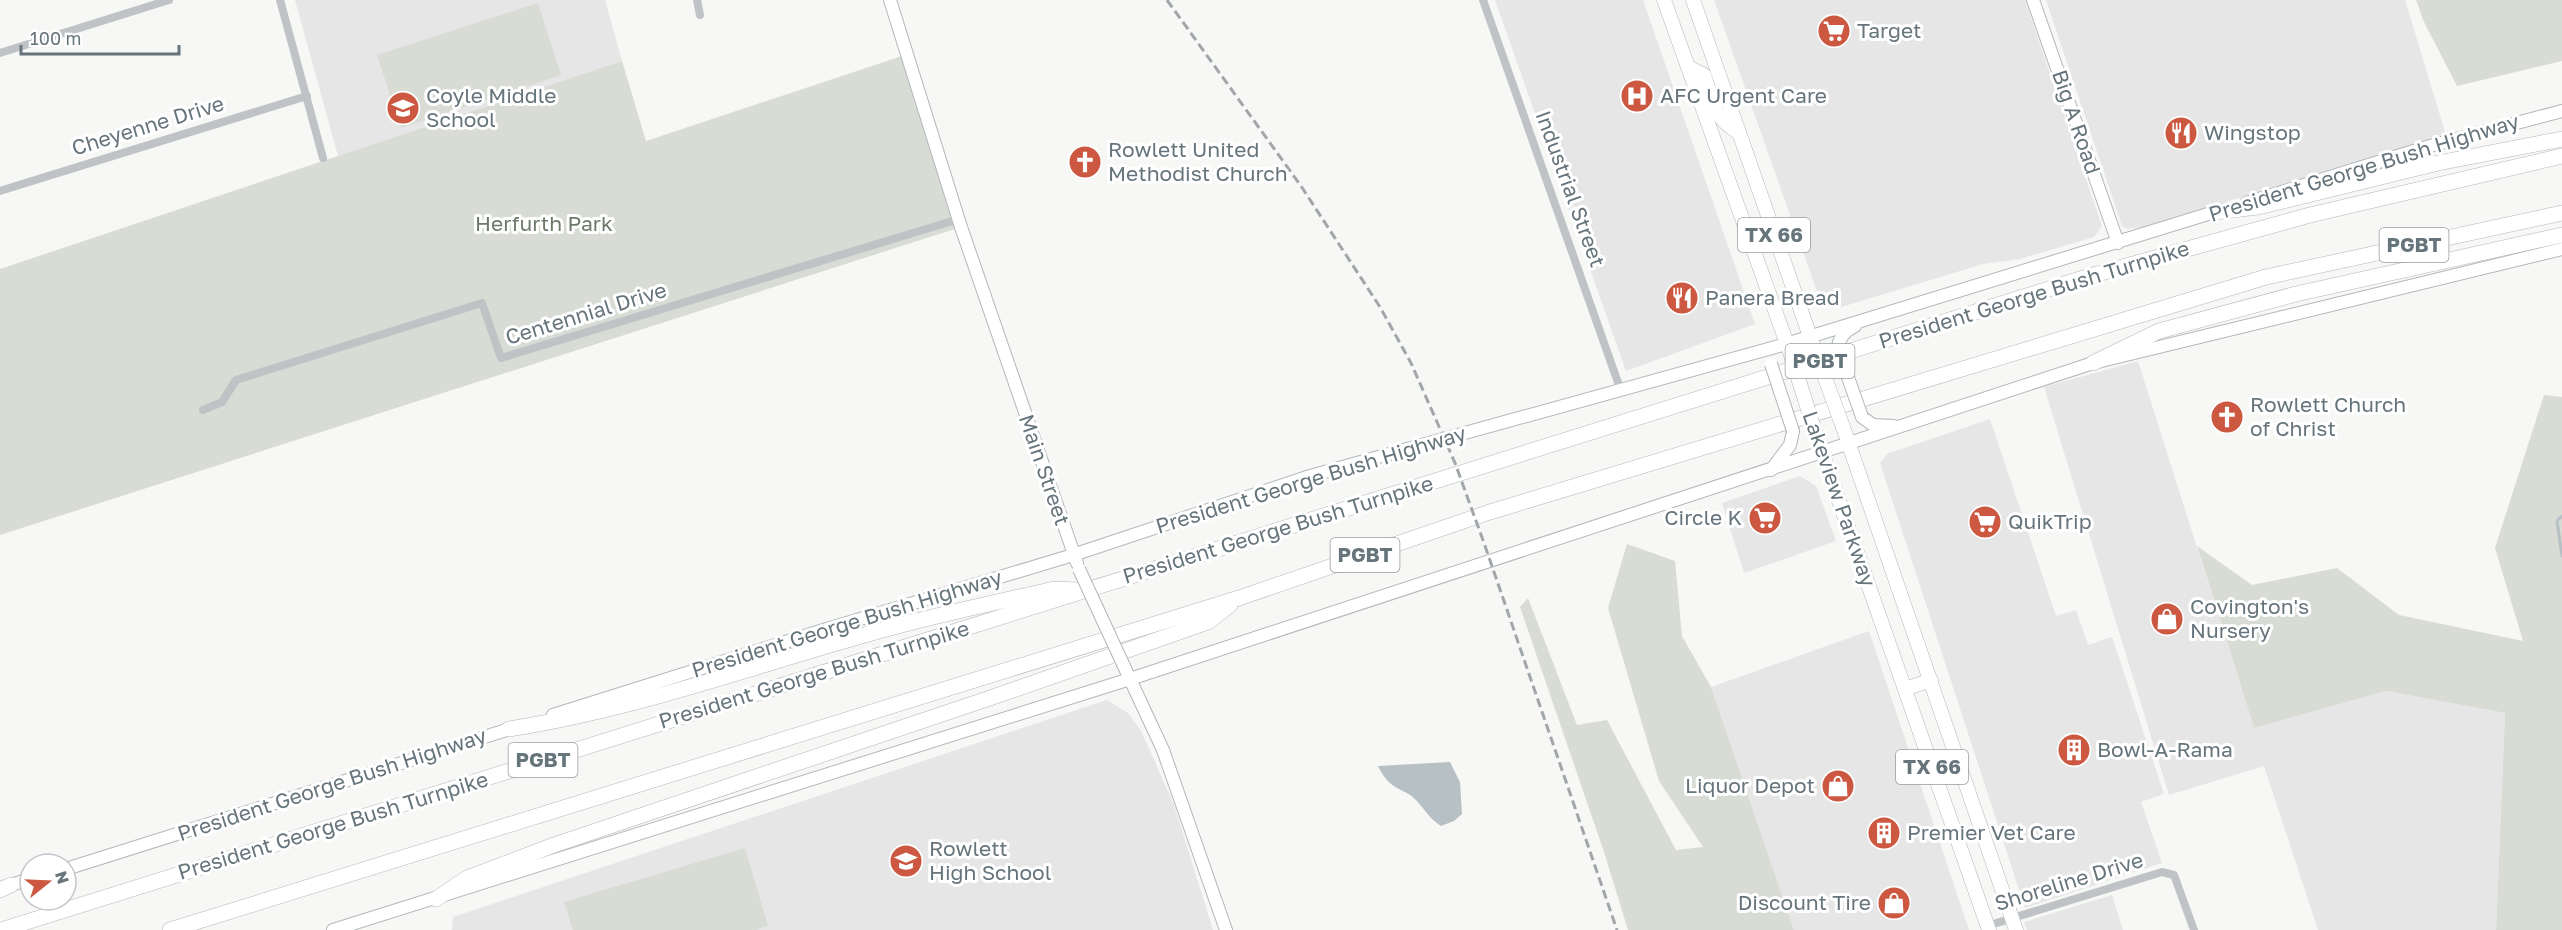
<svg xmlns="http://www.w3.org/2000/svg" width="2562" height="930" font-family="'Golos Text',sans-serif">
<rect width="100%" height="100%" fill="#f7f7f5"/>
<!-- built -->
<g fill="#e5e6e5">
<path d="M295 0H605L622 61 338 156Z"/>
<path d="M1495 0H1643L1755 324 1626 371Z"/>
<path d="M1714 0H2025L2102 226 2094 237 2020 259 1983 264 1838 308 1818 294Z"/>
<path d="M2046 0H2405L2446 135 2143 227 2126 229 2122 226Z"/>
<path d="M2138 361 2254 728 2386 691 2505 713 2496 930H2318L2264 766 2169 795 2044 387Z"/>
<path d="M1990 419 2056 616 2076 610 2088 645 2112 637 2164 794 2141 802 2162 863 2025 908 1880 463 1887 454Z"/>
<path d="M1800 476 1816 486 1836 541 1744 573 1722 503Z"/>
<path d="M1869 631 1969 930H1794L1711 687Z"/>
<path d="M1107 700 1128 713 1141 731 1151 753 1174 805 1213 930H452L453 917Z"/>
<path d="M2112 895 2123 930H2027L2024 922Z"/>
</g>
<!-- green -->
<g fill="#d8dcd5">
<path d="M2416 0H2562V61L2457 86 2424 22Z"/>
<path d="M538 3 561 75 401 128 377 55Z"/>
<path d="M902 56 961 227 0 535V269L622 61 646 141Z"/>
<path d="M2544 395 2562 397V930H2496L2505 713 2386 691 2254 728 2197 546 2252 585 2337 568 2399 615 2523 641 2495 548Z"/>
<path d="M1627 544 1675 561 1682 636 1711 687 1794 930H1628L1604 852 1520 607 1528 598 1577 725 1607 720 1676 850 1703 847 1659 781 1608 608Z"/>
<path d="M745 848 768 926 756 930H573L564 902Z"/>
</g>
<!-- water -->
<path fill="#b7c1c5" d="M1450 762 1460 782 1462 814 1454 821 1441 826C1430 819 1426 811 1417 801 1403 786 1391 793 1378 766Z"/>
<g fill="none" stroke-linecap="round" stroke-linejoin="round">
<!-- stream -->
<path stroke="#b7c1c5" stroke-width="3" d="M2562 516 2557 521 2562 556"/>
<!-- secondary casing -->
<g stroke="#b2b7ba" stroke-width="14">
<g id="secondary">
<path d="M890 0 961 227 1077 563"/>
<path d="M2033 0 2118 243"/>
<path d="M2246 203 2430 146 2562 111"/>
<path d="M1838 349C1838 338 1845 331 1855 326"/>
<path d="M1862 417 1873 425 1894 426"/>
<path d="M1771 470 1790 445 1793 431"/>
<path d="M1123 664 1163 750 1226 930"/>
<path d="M553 715 817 632 1073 555 1310 476 1786 344 2221 210"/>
<path d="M66 869 516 727"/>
<path d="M4 887 30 879"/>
<path d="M333 930 1130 679 2093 363 2562 249"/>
</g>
</g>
<!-- primary casing -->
<g stroke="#b3b7ba" stroke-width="15">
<g id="primary">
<path d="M1664 0 1791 355"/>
<path d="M1693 0 1814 348"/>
<path d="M1688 67 1704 75C1712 99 1714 119 1738 132"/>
<path d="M1843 427 2016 930"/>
<path d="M1816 435 1989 930"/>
<path d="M1905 689 1931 680"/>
</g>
</g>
<!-- highway casing -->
<g stroke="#b3b6b9" stroke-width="16">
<g id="highway">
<path d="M2214 212 2258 207 2438 163 2562 139"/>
<path d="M2093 363 2159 331 2296 294 2562 235"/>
<path d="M509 729C640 709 763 662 890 628 944 613 999 602 1054 589L1076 590"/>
<path d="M0 890 11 885"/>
<path d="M436 899 467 878 554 845 990 698 1208 622 1230 605"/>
<path d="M1 930 2090 276 2310 215 2562 156"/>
<path d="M170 930 1239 598 1490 512 2266 277 2562 213"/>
</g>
</g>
<!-- street -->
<g stroke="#bfc3c6" stroke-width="8">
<path d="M280 0 323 158"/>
<path d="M697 0 700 15"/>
<path d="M1483 0 1621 391"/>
<path d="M0 53 169 0"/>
<path d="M0 191 307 96"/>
<path d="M203 410 222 402 236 380 482 303 501 358 959 219"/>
<path d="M1987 926 2162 872 2174 875 2194 930"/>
</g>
<!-- secondary -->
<use href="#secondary" stroke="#fff" stroke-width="12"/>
<!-- primary -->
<use href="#primary" stroke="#fff" stroke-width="14"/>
<!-- highway -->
<use href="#highway" stroke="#fff" stroke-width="15"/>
<!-- rail -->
<path stroke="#a0a6aa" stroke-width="3" stroke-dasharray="9 4.5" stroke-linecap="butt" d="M1167 0 1301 186 1380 307 1411 363 1455 463 1484 543 1617 930"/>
<!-- secondary-bridge casing -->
<g stroke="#b2b7ba" stroke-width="14" stroke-linecap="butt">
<g id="secondary-bridge">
<path d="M1838 349 1862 417"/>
<path d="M1771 364 1793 431"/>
<path d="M1079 569 1123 664"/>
</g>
</g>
<!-- primary-bridge casing -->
<g stroke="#b3b7ba" stroke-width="15" stroke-linecap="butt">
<g id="primary-bridge">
<path d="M1814 348 1843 427"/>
<path d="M1791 355 1816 435"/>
</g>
</g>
<!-- secondary-bridge -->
<use href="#secondary-bridge" stroke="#fff" stroke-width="12"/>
<!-- primary-bridge -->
<use href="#primary-bridge" stroke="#fff" stroke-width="14"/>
</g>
<!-- icons -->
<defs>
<g id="supermarket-disc" transform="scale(1.725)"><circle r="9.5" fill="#cc5841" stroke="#fff"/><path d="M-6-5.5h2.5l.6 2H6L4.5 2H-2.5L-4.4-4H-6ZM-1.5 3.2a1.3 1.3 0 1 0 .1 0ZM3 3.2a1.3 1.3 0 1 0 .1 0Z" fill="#fff"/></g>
<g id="hospital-disc" transform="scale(1.725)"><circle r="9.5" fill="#cc5841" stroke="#fff"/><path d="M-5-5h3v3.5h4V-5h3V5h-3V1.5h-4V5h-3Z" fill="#fff"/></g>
<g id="school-disc" transform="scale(1.725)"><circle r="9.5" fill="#cc5841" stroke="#fff"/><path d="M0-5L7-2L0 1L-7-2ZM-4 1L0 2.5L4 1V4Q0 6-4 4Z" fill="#fff"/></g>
<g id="restaurant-disc" transform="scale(1.725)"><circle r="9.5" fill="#cc5841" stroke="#fff"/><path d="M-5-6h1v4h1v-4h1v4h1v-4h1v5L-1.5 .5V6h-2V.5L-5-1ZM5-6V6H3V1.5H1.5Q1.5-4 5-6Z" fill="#fff"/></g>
<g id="church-disc" transform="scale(1.725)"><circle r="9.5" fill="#cc5841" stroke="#fff"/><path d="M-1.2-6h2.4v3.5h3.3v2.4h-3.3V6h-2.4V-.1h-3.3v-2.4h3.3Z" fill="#fff"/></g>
<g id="shop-disc" transform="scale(1.725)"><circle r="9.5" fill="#cc5841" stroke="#fff"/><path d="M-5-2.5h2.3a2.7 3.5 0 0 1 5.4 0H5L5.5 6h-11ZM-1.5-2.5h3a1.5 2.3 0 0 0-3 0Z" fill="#fff"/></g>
<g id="building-disc" transform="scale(1.725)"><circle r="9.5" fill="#cc5841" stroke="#fff"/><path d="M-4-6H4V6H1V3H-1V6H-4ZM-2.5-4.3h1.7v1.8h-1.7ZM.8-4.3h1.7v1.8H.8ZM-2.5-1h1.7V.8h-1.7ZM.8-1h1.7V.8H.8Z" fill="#fff"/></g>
</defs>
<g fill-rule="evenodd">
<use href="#supermarket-disc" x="1834" y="31"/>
<use href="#hospital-disc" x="1637" y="96"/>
<use href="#school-disc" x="403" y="108"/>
<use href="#restaurant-disc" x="2181" y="133"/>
<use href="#church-disc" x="1085" y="162"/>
<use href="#restaurant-disc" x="1682" y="298"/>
<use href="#church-disc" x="2227" y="417"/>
<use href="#supermarket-disc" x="1765" y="518"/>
<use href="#supermarket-disc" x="1985" y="522"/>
<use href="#shop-disc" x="2167" y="619"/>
<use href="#building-disc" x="2074" y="750"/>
<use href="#shop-disc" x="1838" y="786"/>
<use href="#building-disc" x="1884" y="833"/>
<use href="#school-disc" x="906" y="861"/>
<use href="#shop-disc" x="1894" y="903"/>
</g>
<g text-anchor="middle" stroke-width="6" stroke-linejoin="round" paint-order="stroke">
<!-- shield labels -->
<g fill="#fff" stroke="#949ea3" stroke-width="1.5">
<rect x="1738" y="218" width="72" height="34" rx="4.5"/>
<rect x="2379.5" y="228" width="69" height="34" rx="4.5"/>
<rect x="1785.5" y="344" width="69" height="34" rx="4.5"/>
<rect x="1330.5" y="538" width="69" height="34" rx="4.5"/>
<rect x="508.5" y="743" width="69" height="34" rx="4.5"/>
<rect x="1896" y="750" width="72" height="34" rx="4.5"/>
</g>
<g font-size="20" font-weight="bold" fill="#66747c">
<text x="1774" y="242">TX 66</text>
<text x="2414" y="252">PGBT</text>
<text x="1820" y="368">PGBT</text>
<text x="1365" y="562">PGBT</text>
<text x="543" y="767">PGBT</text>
<text x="1932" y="774">TX 66</text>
</g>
<!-- poi labels -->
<g font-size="21" fill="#66747c" stroke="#fff" text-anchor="start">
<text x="1857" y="38">Target</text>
<text x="426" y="103">Coyle Middle<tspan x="426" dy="24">School</tspan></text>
<text x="1660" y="103">AFC Urgent Care</text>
<text x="2204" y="140">Wingstop</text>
<text x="1108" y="157">Rowlett United<tspan x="1108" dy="24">Methodist Church</tspan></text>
<text x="1705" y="305">Panera Bread</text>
<text x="2250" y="412">Rowlett Church<tspan x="2250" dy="24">of Christ</tspan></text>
<text x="1742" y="525" text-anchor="end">Circle K</text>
<text x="2008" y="529">QuikTrip</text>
<text x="2190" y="614">Covington's<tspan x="2190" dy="24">Nursery</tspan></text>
<text x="2097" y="757">Bowl-A-Rama</text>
<text x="1815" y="793" text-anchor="end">Liquor Depot</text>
<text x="1907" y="840">Premier Vet Care</text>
<text x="929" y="856">Rowlett<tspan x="929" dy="24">High School</tspan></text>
<text x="1871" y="910" text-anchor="end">Discount Tire</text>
</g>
<!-- street labels -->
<g font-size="21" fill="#66747c" stroke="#fff">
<text transform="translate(2076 122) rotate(71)" y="7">Big A Road</text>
<text transform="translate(148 126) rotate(-17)" y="7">Cheyenne Drive</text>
<text transform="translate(2364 168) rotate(-17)" y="7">President George Bush Highway</text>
<text transform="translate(1570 189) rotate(70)" y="7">Industrial Street</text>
<text transform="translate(2034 295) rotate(-17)" y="7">President George Bush Turnpike</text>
<text transform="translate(586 314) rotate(-17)" y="7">Centennial Drive</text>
<text transform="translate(1044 470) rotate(71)" y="7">Main Street</text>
<text transform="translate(1311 480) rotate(-17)" y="7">President George Bush Highway</text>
<text transform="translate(1839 499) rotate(71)" y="7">Lakeview Parkway</text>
<text transform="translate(1278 530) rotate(-17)" y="7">President George Bush Turnpike</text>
<text transform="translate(847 624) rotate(-17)" y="7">President George Bush Highway</text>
<text transform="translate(814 675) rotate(-17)" y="7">President George Bush Turnpike</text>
<text transform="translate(332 785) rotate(-18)" y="7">President George Bush Highway</text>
<text transform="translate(333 826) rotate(-17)" y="7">President George Bush Turnpike</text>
<text transform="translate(2069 882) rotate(-17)" y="7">Shoreline Drive</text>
</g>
<!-- park labels -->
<g font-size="21" fill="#6d7a69" stroke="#fff">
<text x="544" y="231">Herfurth Park</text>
</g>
</g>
<!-- north arrow -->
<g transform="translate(48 882) rotate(72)"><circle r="28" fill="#ffffff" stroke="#c2c7cb" stroke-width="1.5"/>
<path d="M0-4.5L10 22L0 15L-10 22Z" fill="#cc5841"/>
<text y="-9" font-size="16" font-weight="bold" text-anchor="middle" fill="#66747c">N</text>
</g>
<!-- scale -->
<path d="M21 45v9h158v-9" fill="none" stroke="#66747c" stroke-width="3"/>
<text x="30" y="45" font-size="18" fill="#66747c" stroke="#ffffff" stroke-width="4.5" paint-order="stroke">100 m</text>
</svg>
